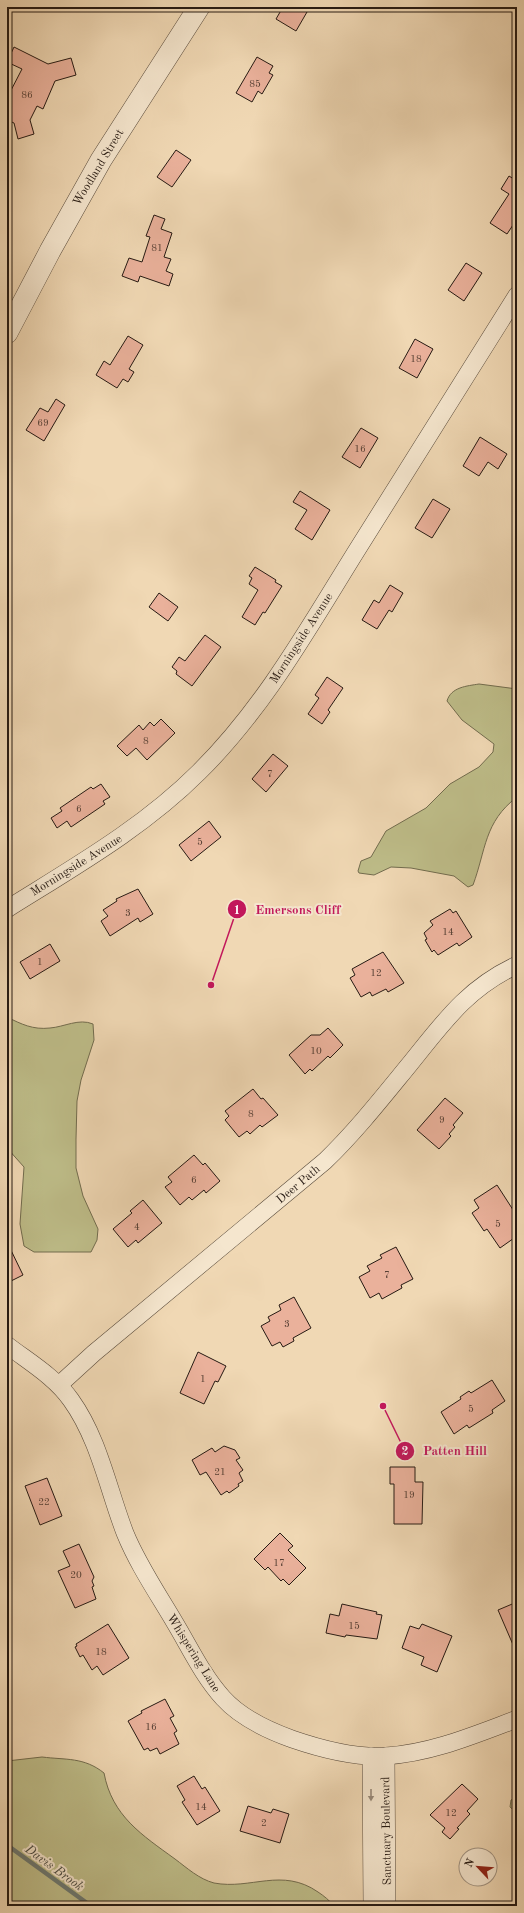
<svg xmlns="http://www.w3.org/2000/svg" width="524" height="1913" font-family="'Old Standard TT',serif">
<rect width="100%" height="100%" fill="#f0d8b4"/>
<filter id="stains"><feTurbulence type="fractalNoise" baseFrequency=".005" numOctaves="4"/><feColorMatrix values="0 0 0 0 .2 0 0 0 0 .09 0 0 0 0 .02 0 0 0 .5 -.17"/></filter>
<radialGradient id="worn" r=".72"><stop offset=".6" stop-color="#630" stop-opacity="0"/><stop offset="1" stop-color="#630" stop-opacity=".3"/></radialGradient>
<!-- green -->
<g fill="#bebd89" stroke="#726c4e">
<path d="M479 684 517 689V797C484 822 486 850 473 885L468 887 454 876 411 868 391 867 374 875 359 873 358 871 361 861 371 857 386 831 426 808 450 784 479 767 493 752 494 744 462 720 447 701C451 687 467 686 479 684Z"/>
<path d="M7 1017C21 1024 33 1030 50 1028 64 1027 79 1018 93 1024L94 1040 81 1080 77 1101 76 1139V1168L83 1196 98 1229 97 1240 91 1252H34L24 1246 20 1224 24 1167 7 1148Z"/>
<path d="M42 1757C66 1760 84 1757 104 1773 112 1816 142 1835 175 1859 187 1868 199 1879 214 1883 251 1890 282 1867 318 1892 324 1896 329 1900 334 1906H7V1761Z"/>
<path d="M517 1797V1813L510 1807 511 1800Z"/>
</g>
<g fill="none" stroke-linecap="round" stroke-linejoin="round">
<!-- stream -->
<path stroke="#6c7972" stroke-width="4.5" d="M7 1845 91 1906"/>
</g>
<!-- building -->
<g fill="#eab19b" stroke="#261a13">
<path d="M283 7H307L305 11 307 12 296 31 276 19Z"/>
<path d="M14 47 48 64 71 58 76 75 55 81 43 109 37 106 30 120 34 134 18 139 14 123 7 120V98L22 69 7 62Z"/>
<path d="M257 57 273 66 269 73 273 75 262 94 258 91 252 102 236 93Z"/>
<path d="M176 150 191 160 172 187 157 177Z"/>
<path d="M509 176 517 181V219L507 234 490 223 509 194 501 189Z"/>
<path d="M154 215 165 219 161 229 172 233 164 257 171 259 166 271 173 274 169 286 140 276 138 282 122 276 129 258 142 262 150 237 146 236Z"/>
<path d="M466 263 482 273 464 301 448 290Z"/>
<path d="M128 336 143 345 129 369 134 372 128 382 123 379 117 388 96 375 104 361 110 365Z"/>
<path d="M415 339 433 349 417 378 399 368Z"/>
<path d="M56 399 65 405 44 441 26 430 40 408 48 412Z"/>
<path d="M361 428 378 438 360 468 342 457Z"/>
<path d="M480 437 507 454 498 469 488 462 479 476 463 466Z"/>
<path d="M300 491 330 510 312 540 295 529 307 510 293 502Z"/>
<path d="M433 499 450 509 432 538 415 528Z"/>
<path d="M255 567 276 580 275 582 282 586 265 613 263 612 255 625 242 617 258 590 249 584 252 578 249 576Z"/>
<path d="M390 585 403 593 392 612 389 610 377 629 362 620 374 600 379 603Z"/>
<path d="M159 593 178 607 168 621 149 607Z"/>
<path d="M205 635 221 647 192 686 176 674 177 671 172 667 179 657 185 661Z"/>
<path d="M327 677 343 688 328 710 330 712 322 724 308 714 319 698 315 695Z"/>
<path d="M161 719 175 733 147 760 136 748 127 756 117 746 139 725 143 730 150 722 154 726Z"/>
<path d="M273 754 288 766 266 792 252 779Z"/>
<path d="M101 784 110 797 103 801 105 804 71 827 67 821 57 828 51 818 62 811 60 808 91 787 93 789Z"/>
<path d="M209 821 221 837 191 861 179 845Z"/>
<path d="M138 889 153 914 140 922 138 918 110 936 101 921 108 916 103 910 117 901 116 899Z"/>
<path d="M450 909 453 913 456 911 472 937 459 946 457 943 438 955 434 950 432 952 425 940 427 939 424 933 433 925 430 921Z"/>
<path d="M50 944 60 961 30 979 20 962Z"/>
<path d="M383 952 404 983 388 992 386 989 372 996 370 992 361 997 350 978 355 975 352 969Z"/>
<path d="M328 1028 343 1045 330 1058 328 1056 312 1071 310 1069 305 1074 289 1055 311 1035H320Z"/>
<path d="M253 1089 261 1099 263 1098 278 1115 262 1127 260 1125 250 1134 247 1131 239 1137 225 1120 229 1116 225 1111Z"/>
<path d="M445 1098 463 1113 453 1125 455 1127 449 1134 451 1136 439 1149 417 1130Z"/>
<path d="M194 1155 203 1165 205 1163 220 1181 206 1193 204 1190 192 1200 189 1197 180 1205 165 1187 172 1182 168 1177Z"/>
<path d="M497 1185 517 1216V1236L500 1248 487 1229 484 1231 472 1213 479 1208 474 1200Z"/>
<path d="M143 1200 162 1223 138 1243 136 1240 128 1247 113 1229 132 1213 130 1211Z"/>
<path d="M7 1242 23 1275 7 1283Z"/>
<path d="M396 1247 413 1279 401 1285 402 1288 382 1299 379 1293 370 1298 359 1277 370 1271 367 1266 382 1258 380 1255Z"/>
<path d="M294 1297 311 1328 293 1338 294 1341 283 1347 280 1342 272 1346 261 1326 270 1321 268 1317 281 1310 279 1305Z"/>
<path d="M198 1352 226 1366 218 1382 215 1381 204 1404 180 1393Z"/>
<path d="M492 1380 505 1401 492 1410 493 1413 469 1428 467 1425 454 1434 441 1412 461 1399 460 1397 469 1391 471 1393Z"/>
<path d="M224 1446 235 1450 240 1458 236 1460 243 1470 239 1473 243 1481 238 1484 239 1486 229 1493 227 1491 221 1495 206 1472 200 1475 192 1460 212 1448 215 1452Z"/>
<path d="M390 1467H415V1482H423L422 1524H394V1484H390Z"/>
<path d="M47 1478 62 1516 40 1525 25 1486Z"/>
<path d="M280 1533 293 1546 288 1550 306 1568 289 1585 283 1579 281 1581 268 1567 265 1570 254 1559Z"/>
<path d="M79 1544 94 1577 92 1581 94 1586 92 1587 96 1599 75 1608 58 1571 70 1566 63 1551Z"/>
<path d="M517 1602V1654L498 1610Z"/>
<path d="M342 1604 377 1612 376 1614 382 1615 377 1639 346 1635 345 1637 326 1633 330 1614 339 1616Z"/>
<path d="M108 1624 129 1658 103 1675 97 1666 92 1670 83 1655 80 1657 75 1647 77 1646 76 1644Z"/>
<path d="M422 1624 452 1636 437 1672 421 1665 424 1657 402 1648 410 1626 419 1629Z"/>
<path d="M165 1699 174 1716 170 1718 177 1731 174 1733 179 1744 160 1754 157 1748 150 1751 148 1748 144 1750 128 1721 142 1713 141 1711Z"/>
<path d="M194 1776 202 1789 205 1787 220 1811 197 1825 182 1802 185 1800 177 1786Z"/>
<path d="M462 1784 478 1799 467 1811 470 1814 457 1828 459 1829 450 1839 442 1832 445 1828 430 1815Z"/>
<path d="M248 1806 271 1813 273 1809 289 1814 280 1843 240 1831Z"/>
</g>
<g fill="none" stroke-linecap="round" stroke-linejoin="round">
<!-- minor casing -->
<g stroke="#584a3b" stroke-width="18">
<g id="minor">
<path d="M7 909C74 867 143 828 199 772 264 708 309 627 357 550 410 465 464 380 517 295"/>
<path d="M7 1345C29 1362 55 1377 71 1400 99 1439 108 1489 125 1533 138 1565 158 1594 175 1623 190 1648 203 1676 223 1698 241 1718 267 1730 292 1739 321 1749 355 1758 386 1756 432 1753 474 1735 517 1719"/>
<path d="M59 1385 94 1353 325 1161C356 1131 382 1098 409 1065 443 1023 467 988 517 965"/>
<path d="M371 1756 372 1906"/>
<path d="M386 1756 387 1906"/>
</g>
</g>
<!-- tertiary casing -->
<g stroke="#584a3b" stroke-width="22">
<path id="tertiary" d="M7 333 50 251 101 160 199 7"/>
</g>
<!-- minor -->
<use href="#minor" stroke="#f5e6ce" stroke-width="17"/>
<!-- tertiary -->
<use href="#tertiary" stroke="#f5e6ce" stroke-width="21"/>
</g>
<!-- one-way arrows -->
<defs><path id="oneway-solid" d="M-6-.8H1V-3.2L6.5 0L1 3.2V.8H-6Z"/></defs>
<use fill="#988a7a" href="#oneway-solid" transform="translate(371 1795) rotate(90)"/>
<g text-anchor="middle" stroke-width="4" stroke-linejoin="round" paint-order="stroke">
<!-- number labels -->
<g font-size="10" fill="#574035">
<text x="255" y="87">85</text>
<text x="27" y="98">86</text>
<text x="157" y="251">81</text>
<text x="416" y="362">18</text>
<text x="43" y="426">69</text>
<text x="360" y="452">16</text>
<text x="146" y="744">8</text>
<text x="270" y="777">7</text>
<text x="79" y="812">6</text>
<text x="200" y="845">5</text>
<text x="128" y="916">3</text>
<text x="448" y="935">14</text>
<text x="40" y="965">1</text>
<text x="376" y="976">12</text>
<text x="316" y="1054">10</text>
<text x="251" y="1117">8</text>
<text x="442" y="1123">9</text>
<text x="194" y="1183">6</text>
<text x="498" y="1227">5</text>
<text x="137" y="1230">4</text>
<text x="387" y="1278">7</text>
<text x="287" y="1327">3</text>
<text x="203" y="1382">1</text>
<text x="471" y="1412">5</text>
<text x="220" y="1475">21</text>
<text x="409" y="1498">19</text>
<text x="44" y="1505">22</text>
<text x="279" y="1566">17</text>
<text x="76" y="1578">20</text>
<text x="354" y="1629">15</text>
<text x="101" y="1655">18</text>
<text x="151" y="1730">16</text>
<text x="201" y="1810">14</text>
<text x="451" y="1816">12</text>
<text x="264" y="1826">2</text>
</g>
<!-- street labels -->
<g font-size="12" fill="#261a13" stroke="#f5e6ce">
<text transform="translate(98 167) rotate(-59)" y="4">Woodland Street</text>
<text transform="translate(301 638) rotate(-57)" y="4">Morningside Avenue</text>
<text transform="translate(76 865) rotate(-32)" y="4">Morningside Avenue</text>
<text transform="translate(298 1184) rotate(-40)" y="4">Deer Path</text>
<text transform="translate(194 1653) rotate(58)" y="4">Whispering Lane</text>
<text transform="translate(386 1831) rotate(-91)" y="4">Sanctuary Boulevard</text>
</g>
<!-- water labels -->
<g font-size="13" font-style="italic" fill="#494a42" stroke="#f5e6ce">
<text transform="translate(55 1867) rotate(36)" y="5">Davis Brook</text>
</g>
</g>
<!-- callouts -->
<path fill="none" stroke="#c2185b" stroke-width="1.5" d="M211 985L237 909M383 1406L405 1451"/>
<g fill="#c2185b" stroke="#f5e6ce" stroke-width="1.5">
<circle cx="211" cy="985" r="4"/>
<circle cx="383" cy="1406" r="4"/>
<circle cx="237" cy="909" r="10"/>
<circle cx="405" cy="1451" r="10"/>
</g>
<g font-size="12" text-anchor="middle" font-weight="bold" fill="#fff">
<text x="237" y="914">1</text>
<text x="405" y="1455">2</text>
</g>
<g font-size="13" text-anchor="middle" font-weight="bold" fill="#c2185b" stroke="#f5e6ce" stroke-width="4" stroke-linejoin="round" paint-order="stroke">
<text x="298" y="914">Emersons Cliff</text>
<text x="455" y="1455">Patten Hill</text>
</g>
<!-- margin -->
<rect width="524" height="1913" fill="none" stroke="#f0d8b4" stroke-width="24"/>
<rect x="8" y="8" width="508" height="1897" fill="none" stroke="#261a13" stroke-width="2"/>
<rect x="12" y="12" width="500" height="1889" fill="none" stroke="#261a13"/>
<!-- north arrow -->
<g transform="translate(478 1867) rotate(296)"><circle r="19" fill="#f5e6ce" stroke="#a29483"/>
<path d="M0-3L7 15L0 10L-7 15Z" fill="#8f2418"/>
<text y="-6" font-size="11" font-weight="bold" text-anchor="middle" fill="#261a13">N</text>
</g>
<rect width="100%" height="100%" filter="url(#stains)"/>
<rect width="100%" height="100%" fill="url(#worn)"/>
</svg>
